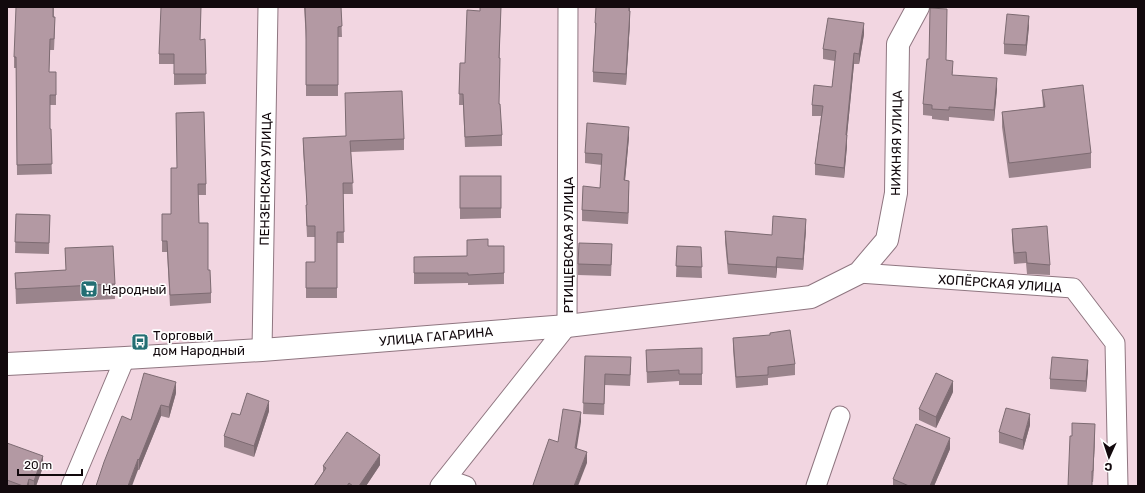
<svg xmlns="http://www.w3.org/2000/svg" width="1145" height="493" font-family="Rubik,sans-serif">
<rect width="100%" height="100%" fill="#f2d6e1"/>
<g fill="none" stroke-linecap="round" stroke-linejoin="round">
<!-- minor casing -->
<g stroke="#8f7680" stroke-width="21">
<g id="minor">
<path d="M859 273 1073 288 1115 343 1118 486"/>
<path d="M262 350 268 7"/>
<path d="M446 479 466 486"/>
<path d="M71 486 125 358"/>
<path d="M440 486 567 326 568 7"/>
<path d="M816 486 840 416"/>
</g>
</g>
<!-- tertiary casing -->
<g stroke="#8f7680" stroke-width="24">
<path id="tertiary" d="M7 364 125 358 262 350 567 326 811 297 859 273 887 240 896 193 898 44 918 7"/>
</g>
<!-- minor -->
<use href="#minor" stroke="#fff" stroke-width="19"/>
<!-- tertiary -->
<use href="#tertiary" stroke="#fff" stroke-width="22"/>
</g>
<!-- wall -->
<g fill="#9a848c">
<path d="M54 7V17L55 28 54 50H50L49 72H56V105H50V129L52 174 17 175 16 68H14V57Z"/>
<path d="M201 7 200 40 205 39 206 84 174 85V64H159V54Z"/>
<path d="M304 7H341L342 37H338V96H306V40Z"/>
<path d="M480 7H501L499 58V104L502 135V146L465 147 463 105H459L460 63H465L480 11Z"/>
<path d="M630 7V22L626 85 593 82V72L595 34V23Z"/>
<path d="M1029 26 1026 56 1004 54V44Z"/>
<path d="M864 34 859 64H854L847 135V146L844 178 815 175V164L821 116H812V105L832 87 835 61 823 59V49Z"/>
<path d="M946 60 953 72 952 75 997 89 994 121 949 117V121L932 119V116L923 115V104Z"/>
<path d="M1042 90 1091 153V168L1009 178 1002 127V112L1043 107Z"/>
<path d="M629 137 625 180 629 191 628 224 582 221V210L600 188 602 165 585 163V153Z"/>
<path d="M303 138 404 139V150L351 152 353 194H343L344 243H337V298H306V262H315V237H307L306 215V205H307L303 149Z"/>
<path d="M171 168 206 184V195H198L199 223 208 270 211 293V303L170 306 167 252H162V214H171Z"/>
<path d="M460 176H501V218L460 219Z"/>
<path d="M16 214 50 215 49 254 15 253Z"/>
<path d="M806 229 803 270 777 268 776 278 728 274 725 242V231L772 235Z"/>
<path d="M1012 229 1050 265V275L1027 274 1026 263 1014 264 1012 240Z"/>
<path d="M467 240 488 246 504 273V284L468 285V283L414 284V257L467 256Z"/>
<path d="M677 246 701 247 702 278 676 277Z"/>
<path d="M65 248 115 284V299L16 304 15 273 66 270Z"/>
<path d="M612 255 611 276 578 275V264Z"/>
<path d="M733 338 795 364V375L768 378V385L736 388 733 349Z"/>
<path d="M702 348V385H679V381L647 383 646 350Z"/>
<path d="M585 356 631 368 630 386 605 385 604 415 583 414Z"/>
<path d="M1088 370 1086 392 1050 389V379Z"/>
<path d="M953 392 936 428 919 420V409Z"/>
<path d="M176 393 169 418 161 416 139 470H138L131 420Z"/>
<path d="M269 411 254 457 224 447V436L240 415Z"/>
<path d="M1030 425 1023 450 999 443V432Z"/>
<path d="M1095 435 1093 482H1092L1070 436Z"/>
<path d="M7 443 43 467 36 486H7Z"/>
<path d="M950 449 934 486H893V479Z"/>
<path d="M380 465 366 486H314L323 472V466Z"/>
</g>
<!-- shaded-wall -->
<g fill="#7d6b72">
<path d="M501 7 499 69V58Z"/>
<path d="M630 11V22L626 85V74Z"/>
<path d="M1029 16V26L1026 56V45Z"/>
<path d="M864 23V34L859 64V54Z"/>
<path d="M854 53V64L846 146V135Z"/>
<path d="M997 78V89L994 121V110Z"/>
<path d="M629 127V137L624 191V180Z"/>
<path d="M847 135V146L844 178V168Z"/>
<path d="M629 181V191L628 224V213Z"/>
<path d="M806 219V229L803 270V259Z"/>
<path d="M777 257V268L776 278V267Z"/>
<path d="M1088 360V370L1086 392V381Z"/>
<path d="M953 381V392L936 428V417Z"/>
<path d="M176 382V393L169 418V407Z"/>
<path d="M269 401V411L254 457V446Z"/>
<path d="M161 405V416L139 470V460Z"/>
<path d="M581 412V422L575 459V448Z"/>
<path d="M1030 414V425L1023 450V440Z"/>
<path d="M1095 424V435L1093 482V471Z"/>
<path d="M950 438V449L934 486H930Z"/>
<path d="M587 452V463L578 486H574Z"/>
<path d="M380 455V465L366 486H359Z"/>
<path d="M43 456V467L36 486H34V481Z"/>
<path d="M138 459V470L132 486H128Z"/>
<path d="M29 479V486H27Z"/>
</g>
<!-- building -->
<g fill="#b399a3" stroke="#7d6b72">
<path d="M16 7H53V17H55L54 39H50L49 72H56V95H50V129H51L52 164 17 165 16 57H14Z"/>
<path d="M161 7H201L200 40 205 39 206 74H174V54H159Z"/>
<path d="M305 7H341L342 26 338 27V85H306V30Z"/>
<path d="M480 7H501L499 58H500L499 104H500L502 135 465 137 463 94H459L460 63H465L467 10 480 11Z"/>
<path d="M596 7H629V11H630L626 74 593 72 596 23H595Z"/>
<path d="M930 8 947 9 946 60 953 61 952 75 997 78 994 110 949 107V110L932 109V105L923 104 927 59H929Z"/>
<path d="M1007 14 1029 16 1026 45 1004 44Z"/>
<path d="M828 18 864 23 859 54 854 53 846 135H847L844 168 815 164 823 106 812 105 814 85 832 87 836 51 823 49Z"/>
<path d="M1083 85 1091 153 1009 163 1002 112 1045 107 1042 90Z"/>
<path d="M402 91 404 139 350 141 353 183H343L344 232H337V288H306V262H315V226H307L306 205H307L303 138 346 136 345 93Z"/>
<path d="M204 112 206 184H198L199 223H208V270H210L211 293 170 295 167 241H162V214H171V168H177L176 113Z"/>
<path d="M587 123 629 127 624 180 629 181 628 213 582 210 583 186 600 188 602 154 585 153Z"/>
<rect x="460" y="176" width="41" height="32"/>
<path d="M16 214 50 215 49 243 15 242Z"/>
<path d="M773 216 806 219 803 259 777 257 776 267 728 264 725 231 772 235Z"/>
<path d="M1047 226 1050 265 1027 263 1026 252 1014 253 1012 229Z"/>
<path d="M488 239V246H504V273L468 275V273H414V257L467 256V240Z"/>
<path d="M579 243 612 244 611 265 578 264Z"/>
<path d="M113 246 115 284 16 289 15 273 66 270 65 248Z"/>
<path d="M677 246 701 247 702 267 676 266Z"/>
<path d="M790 330 795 364 768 367V375L736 377 733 338 770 335V333Z"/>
<path d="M702 348V374H679V370L647 372 646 350Z"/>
<path d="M585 356 631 357 630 375 605 374 604 404 583 403Z"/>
<path d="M1052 357 1088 360 1086 381 1050 379Z"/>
<path d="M144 373 176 382 169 407 161 405 139 460 138 459 128 486H96L104 462 122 416 131 420Z"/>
<path d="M936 373 953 381 936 417 919 409Z"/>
<path d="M247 393 269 401 254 446 224 436 232 413 240 415Z"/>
<path d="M1006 408 1030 414 1023 440 999 432Z"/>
<path d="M563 409 581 412 575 448 587 452 574 486H535L533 485 549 439 558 442Z"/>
<path d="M1072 423 1095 424 1093 471H1092V486H1068L1070 436H1072Z"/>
<path d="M916 424 950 438 930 486H909L893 479Z"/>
<path d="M347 432 380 455 359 486H353L349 483 347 486H314L326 468 323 466Z"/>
<path d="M7 443 43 456 34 481 29 479 27 486H23L7 480Z"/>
</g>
<!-- icons -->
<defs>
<g id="supermarket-square" transform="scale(0.9)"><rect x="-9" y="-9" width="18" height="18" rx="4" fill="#236e73" stroke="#fff"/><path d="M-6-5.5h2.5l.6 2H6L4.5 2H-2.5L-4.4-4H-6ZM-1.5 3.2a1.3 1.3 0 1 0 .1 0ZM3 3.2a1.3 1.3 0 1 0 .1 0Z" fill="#fff"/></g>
<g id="bus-square" transform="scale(0.9)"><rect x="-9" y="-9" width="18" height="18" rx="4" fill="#236e73" stroke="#fff"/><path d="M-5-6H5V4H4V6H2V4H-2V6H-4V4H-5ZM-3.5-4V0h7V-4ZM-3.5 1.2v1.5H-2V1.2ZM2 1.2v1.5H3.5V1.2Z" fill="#fff"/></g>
</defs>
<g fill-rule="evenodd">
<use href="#supermarket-square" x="89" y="289"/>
<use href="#bus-square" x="140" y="342"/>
</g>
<g text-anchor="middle" stroke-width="3.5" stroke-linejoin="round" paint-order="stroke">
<!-- street labels -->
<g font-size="13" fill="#12090d" stroke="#fff">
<text transform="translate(896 143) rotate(-89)" y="5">НИЖНЯЯ УЛИЦА</text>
<text transform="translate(265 179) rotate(-89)" y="5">ПЕНЗЕНСКАЯ УЛИЦА</text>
<text transform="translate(568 245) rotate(-90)" y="5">РТИЩЕВСКАЯ УЛИЦА</text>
<text transform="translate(1000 283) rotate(4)" y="5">ХОПЁРСКАЯ УЛИЦА</text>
<text transform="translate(436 336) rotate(-5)" y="5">УЛИЦА ГАГАРИНА</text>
</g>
<!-- poi labels -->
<g font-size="13" fill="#12090d" stroke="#fff" text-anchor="start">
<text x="102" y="294">Народный</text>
<text x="153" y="340">Торговый<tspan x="153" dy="15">дом Народный</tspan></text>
</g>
</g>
<!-- border -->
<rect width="1145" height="493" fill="none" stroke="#12090d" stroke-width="16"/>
<!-- north arrow -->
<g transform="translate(1109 457) rotate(183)" stroke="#ffffff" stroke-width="3" paint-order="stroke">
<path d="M0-3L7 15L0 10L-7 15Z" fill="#12090d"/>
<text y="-6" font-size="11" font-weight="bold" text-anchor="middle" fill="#12090d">С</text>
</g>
<!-- scale -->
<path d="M18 469v6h64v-6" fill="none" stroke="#12090d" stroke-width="2"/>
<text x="24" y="469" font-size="12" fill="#12090d" stroke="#ffffff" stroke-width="3" paint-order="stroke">20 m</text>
</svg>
